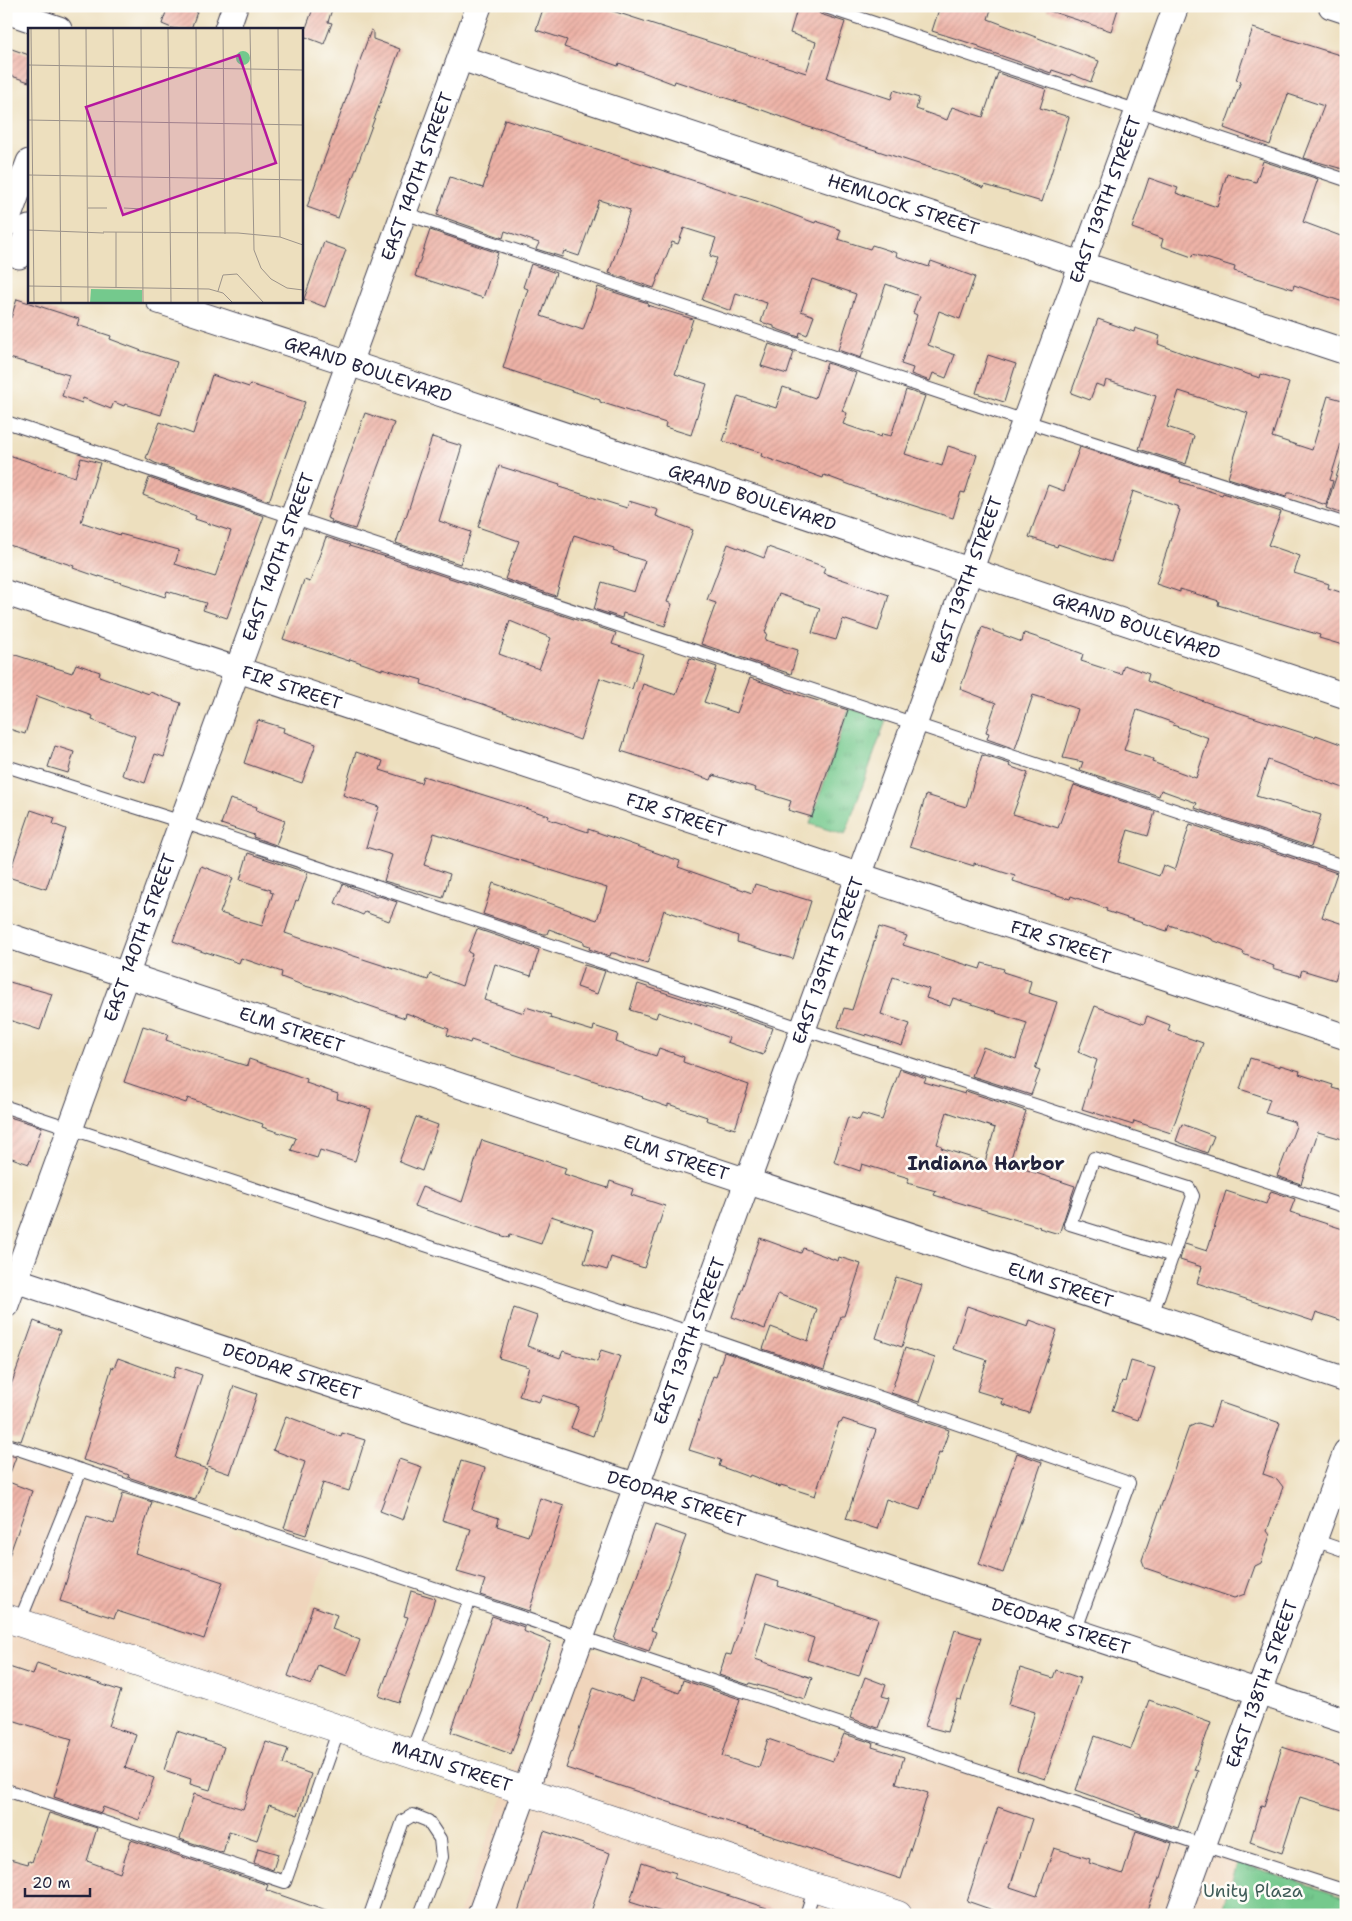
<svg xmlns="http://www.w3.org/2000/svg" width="1352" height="1921" font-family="'Shantell Sans',sans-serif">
<defs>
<pattern id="grass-tufts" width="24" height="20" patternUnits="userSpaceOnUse" patternTransform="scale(1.25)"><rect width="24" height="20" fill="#74c98d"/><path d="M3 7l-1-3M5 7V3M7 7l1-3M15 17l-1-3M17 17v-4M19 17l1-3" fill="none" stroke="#64ac7b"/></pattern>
<pattern id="building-hatch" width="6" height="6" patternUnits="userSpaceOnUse" patternTransform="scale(1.25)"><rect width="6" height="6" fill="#eeb3a7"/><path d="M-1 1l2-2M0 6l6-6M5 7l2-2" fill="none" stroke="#cc9a91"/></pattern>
</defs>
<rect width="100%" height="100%" fill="#fdfcf7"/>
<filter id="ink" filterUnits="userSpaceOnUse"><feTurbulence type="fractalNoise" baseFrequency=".02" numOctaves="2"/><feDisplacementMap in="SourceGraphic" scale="10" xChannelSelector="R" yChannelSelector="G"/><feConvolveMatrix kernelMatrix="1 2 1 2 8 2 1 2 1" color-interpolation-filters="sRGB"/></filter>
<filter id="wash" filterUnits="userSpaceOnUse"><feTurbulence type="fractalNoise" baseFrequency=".0096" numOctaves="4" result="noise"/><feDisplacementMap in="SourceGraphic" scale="20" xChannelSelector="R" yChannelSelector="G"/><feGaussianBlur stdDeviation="1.12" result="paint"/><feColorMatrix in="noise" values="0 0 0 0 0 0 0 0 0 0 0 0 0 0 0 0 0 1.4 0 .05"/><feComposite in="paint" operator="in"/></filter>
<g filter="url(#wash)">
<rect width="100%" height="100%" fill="#eddfbe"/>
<!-- built -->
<g fill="#f0d5bc">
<path d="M6 1457 325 1561 279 1698 136 1648 80 1814 6 1788Z"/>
<path d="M562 1641 1238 1862 1221 1915H458Z"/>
</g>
<!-- grass -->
<g fill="url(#grass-tufts)" stroke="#4b7664">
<path d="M849 708 886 720 845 835 810 824Z"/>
<path d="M1238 1862 1346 1898V1915H1221Z"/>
</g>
<g id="blocks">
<!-- building -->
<g fill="url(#building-hatch)" fill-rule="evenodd">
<path d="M168 6H199L191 29H174L162 24Z"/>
<path d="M314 6H333L328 22 332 23 324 44 303 36Z"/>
<path d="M544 6H597L806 73 816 42 790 33 798 6H815L817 11 820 14 845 22 827 78 891 99 894 90 919 98 916 109 947 120 952 107 983 117 998 73 1046 89 1040 108 1069 117 1042 202 985 185 984 188 959 177 844 140 762 110 675 81 674 84 619 63 618 66 564 47 567 40 536 30Z"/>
<path d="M940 6H992L988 19 1099 61 1091 82 1071 74 1070 76 1052 70 1051 73 979 48V46L932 31Z"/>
<path d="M1048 6H1119L1111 31 1047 10Z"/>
<path d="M1253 28 1346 57V170L1304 158 1324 106 1288 94 1270 145 1224 128 1241 81 1236 80Z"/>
<path d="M371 30 373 31V39L400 49 338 218 307 207Z"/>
<path d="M6 47 29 55V82L6 74Z"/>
<path d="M505 119 756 201 815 223 816 221 841 230 838 239 870 249 872 245 897 253 896 256 929 267 931 261 975 277 960 319 939 311 928 345 955 355 946 378 933 373 930 381 911 374 913 368 901 364 917 315 913 313 919 296 886 284 861 358 838 350 856 294 812 279 801 311 814 316 807 335 800 332 799 337 774 328V326L761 322 767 303 736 293 731 311 702 300 717 258 710 256 716 238 684 228 678 244 672 242 654 288 609 273 630 210 599 200 579 256 564 251 562 257 536 249 539 243 505 231 503 238 437 215 450 177 483 188Z"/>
<path d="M1263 161 1318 179 1303 222 1346 238V303L1294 285 1293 289 1234 271 1235 267 1193 254 1192 257 1161 246 1163 239 1132 228 1149 178 1178 188 1176 193 1217 207 1227 174 1256 182Z"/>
<path d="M430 230 498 253 483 298 415 276Z"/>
<path d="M324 242 346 250 325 307 304 299Z"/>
<path d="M531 264 556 273 541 316 583 330 598 287 648 303 647 305 693 319 675 374 707 384 691 435 665 427 666 423 600 402V400L503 368 528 289 523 287Z"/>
<path d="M17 299 79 319 77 325 111 336 110 339 142 351 177 362 161 415 125 404 124 406 114 402 111 409 83 398 82 403 62 396 69 375 6 357V316L11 318Z"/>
<path d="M1098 319 1134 332 1135 328 1160 336 1158 344 1190 356 1260 378 1261 374 1289 383 1272 437 1312 450 1328 396 1346 401V427L1330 480 1333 481 1326 505 1291 493H1288L1286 496 1228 478 1248 413 1179 391 1167 427 1194 436 1186 464 1139 449 1156 396 1106 380 1104 387 1096 384 1090 400 1071 393Z"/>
<path d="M769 344 794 352 787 374 761 366Z"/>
<path d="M988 355 1016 364 1004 402 976 393Z"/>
<path d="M827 363 856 373 842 411 847 413 843 424 881 437 882 434 891 436 906 390 925 396 905 454 942 466 948 446 977 455 965 493 961 492 953 518 864 490 824 475 823 478 761 456 762 453 723 441 738 396 776 408 783 387 815 398Z"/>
<path d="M212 375 249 387 250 384 305 402 269 501 155 463 146 458 160 422 193 434Z"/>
<path d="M365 413 394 423 355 529 331 522 332 520 327 518Z"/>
<path d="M432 437 462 446 439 521 471 532 460 564 396 543 405 516 406 517Z"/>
<path d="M1080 447 1181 479 1180 482 1222 495 1223 493 1281 512 1268 545 1300 556 1294 573 1329 584 1328 588 1346 594V646L1319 638 1320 635 1218 605 1219 601 1180 589V592L1156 584 1180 510 1178 509 1179 507 1133 491 1111 562 1058 544 1057 547 1029 537 1048 485 1064 491Z"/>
<path d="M6 454 75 477 81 458 100 463 81 522 120 535V534L179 550 175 564 215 577 231 531 195 519 196 516 143 495 149 478 264 516 227 618 203 610 206 603 167 591 165 597 141 589 99 576V577L73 568 74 566 6 544Z"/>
<path d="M1342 459 1346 460V515L1326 508Z"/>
<path d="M499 466 560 485 559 487 627 508 629 501 658 510 656 516 693 530 667 602 672 604 665 626 623 613 622 618 594 609 602 582 634 592 645 561 613 551 614 548 574 535 556 596 505 579 519 541 478 527Z"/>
<path d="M326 537 350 545 349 546 383 556 616 633 612 644 643 654 632 689 600 678 580 740 483 704 421 684 422 680 382 668V670L350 659 349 661 283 639 304 580 310 582ZM510 621 551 638 539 669 499 654Z"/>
<path d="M728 544 764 558 768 547 825 567 823 573 889 595 878 631 843 619 836 640 812 633 820 608 779 594 765 632 767 633 765 640 798 650 791 674 701 644 716 603 707 600Z"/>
<path d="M982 627 1022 642 1024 633 1051 642 1083 654 1081 661 1121 674 1124 665 1149 674 1147 681 1209 703 1315 737 1316 735 1346 746V789L1268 760 1256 796 1321 815 1311 847 1195 808 1197 803 1161 790 1159 796 1080 770 1083 762 1063 758 1078 709 1033 695 1015 749 987 739 989 733 986 732 996 703 960 689ZM1137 710 1174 723 1173 725 1209 738 1196 778 1152 762 1153 759 1124 750Z"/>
<path d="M6 652 72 673 76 664 100 672 99 676 149 694 150 692 181 703 164 757 155 754 145 783 122 775 135 736 92 720 93 716 37 696 25 734 6 728Z"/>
<path d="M690 658 717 667 704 702 737 713 750 678 786 690V691L848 710 812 817 788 810 791 801 755 790 756 788 713 775 711 780 621 751 643 684 676 695Z"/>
<path d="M258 720 284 728 283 732 316 744 302 783 244 763Z"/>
<path d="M55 746 74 752 68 773 48 767Z"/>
<path d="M356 752 383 761 380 770 421 783 423 776 525 808 549 816 548 819 588 832V829L680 861 678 867 752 893 755 884 811 901 793 959 737 942 738 936 664 910 647 964 614 953H611L610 956 589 949 590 946 584 944V942L549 929 547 934H544L483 914 493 883 597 920 607 888 434 833 424 865 450 874 443 898 384 881 392 855 366 847 379 807 343 795Z"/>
<path d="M982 755 1010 764 1009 766 1028 773 1013 814 1058 828 1074 785 1155 812 1148 836 1128 830 1118 862 1159 876 1163 865 1175 870 1190 824 1337 873 1322 917 1346 925V947L1335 980 1302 970 1300 976 1273 968 1274 966 1243 954 1244 952 1212 940V939L1169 925 1167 931 1106 911 1107 909 1071 896 1070 899 1013 881 1015 876 974 863V866L910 846 926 795 966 807Z"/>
<path d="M230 799 257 807 256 810 285 821 276 845 253 837 254 835 221 824Z"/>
<path d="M31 810 55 818 53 824 66 829 46 889 8 877Z"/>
<path d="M248 853 308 873 298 901 296 900 285 933 326 947 428 980 430 974 462 986 472 954 468 952 477 929 539 950 531 976 495 964 484 1000 524 1013 526 1007 551 1015 550 1018 593 1031 594 1026 618 1034 616 1042 656 1056 659 1048 684 1057 683 1062 749 1085 735 1129 706 1120 707 1117 668 1104V1107L642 1098 643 1097 471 1040 470 1043 447 1035 449 1029 406 1013 405 1018 332 993 305 986 281 977 282 972 241 958 239 963 206 952V953L173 941 201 866 233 878 220 913 262 926 273 893 270 892 271 890 240 880Z"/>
<path d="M343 884 376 897 379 896 397 902 389 921 365 912 363 915 335 903Z"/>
<path d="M879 927 907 936 903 945 980 969 982 963 1004 969 1003 972 1031 981 1028 993 1057 1002 1035 1069 1040 1071 1031 1095 972 1076 983 1047 1016 1059 1027 1023 996 1013 997 1012 953 998 950 1006 926 998 929 989 893 977 881 1014 910 1024 902 1046 866 1034V1036L838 1027 844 1008 852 1010Z"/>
<path d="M584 965 605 971 597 994 577 987Z"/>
<path d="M6 981 52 994 40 1030 6 1019Z"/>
<path d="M638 984 773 1028 763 1055 727 1042 729 1038 706 1029 658 1012 656 1018 630 1010Z"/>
<path d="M1095 1006 1144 1024 1147 1016 1170 1025 1168 1031 1203 1043 1171 1133 1134 1121 1133 1125 1082 1109 1097 1060 1078 1052Z"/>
<path d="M143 1026 168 1034 166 1040 198 1051 247 1066 249 1059 307 1079 306 1083 338 1094 337 1099 371 1109 355 1161 320 1150 317 1158 291 1150 296 1138 262 1127 263 1124 188 1098 186 1103 124 1082Z"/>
<path d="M1250 1058 1280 1067V1065L1300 1071 1299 1074 1333 1085 1332 1088 1346 1092V1140L1318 1132 1301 1184 1277 1176 1296 1126 1295 1122 1265 1113 1270 1099 1240 1089Z"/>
<path d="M900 1069 926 1078 924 1082 965 1094 966 1091 1026 1111 1009 1164 1075 1186 1059 1234 1039 1228 1040 1227 934 1195 936 1191 907 1183 909 1178 862 1164 860 1171 834 1162 848 1117 859 1120 862 1114 882 1120ZM947 1112 995 1128 985 1162 941 1148 942 1146 937 1144Z"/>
<path d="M6 1116 42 1127 29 1164 6 1156Z"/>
<path d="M416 1117 438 1125 422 1171 399 1162Z"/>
<path d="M1182 1124 1214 1136 1207 1153 1176 1141Z"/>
<path d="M482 1140 566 1168 564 1174 608 1188 610 1181 633 1189 631 1195 665 1206 644 1268 611 1257 607 1270 584 1263 594 1230 551 1216 541 1244 510 1234 509 1238 414 1206 422 1187 462 1202Z"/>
<path d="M1226 1191 1266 1204 1271 1191 1295 1199 1290 1212 1346 1230V1322L1316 1312 1313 1321 1197 1283 1202 1267 1180 1260 1181 1256 1185 1244 1207 1251Z"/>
<path d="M760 1238 801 1253 803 1248 838 1261 839 1257 861 1264 844 1316H841L824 1370 763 1349 771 1327 808 1341 817 1309 778 1294 765 1329 732 1317Z"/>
<path d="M896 1277 922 1285 902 1347 876 1338Z"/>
<path d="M967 1306 1028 1327 1030 1320 1057 1330 1029 1413 1002 1404 1003 1399 977 1391 987 1360 953 1349Z"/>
<path d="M514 1308 537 1316 527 1346 560 1358 563 1351 597 1362 601 1350 620 1356 593 1436 571 1428 579 1407 542 1395 539 1402 519 1396 529 1367 499 1358Z"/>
<path d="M34 1321 60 1331 21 1441 6 1437V1399Z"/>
<path d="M905 1348 935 1358 919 1402 891 1393Z"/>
<path d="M724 1352 949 1430 941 1454 939 1453 920 1510 886 1499 877 1529 846 1519 876 1430 843 1419 841 1423 839 1422 815 1496 781 1485 780 1487 750 1475 749 1477 719 1466 721 1460 689 1450 713 1376 716 1377Z"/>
<path d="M118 1358 173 1378 176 1366 202 1375 175 1458 207 1469 195 1500 128 1477 129 1475 113 1469 83 1460 112 1367 114 1368Z"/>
<path d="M1131 1361 1155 1368 1138 1420 1112 1411 1122 1381 1125 1382Z"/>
<path d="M234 1386 257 1394 230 1474 207 1466Z"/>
<path d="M1219 1402 1280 1423 1263 1474 1277 1479 1283 1487 1267 1531 1270 1535 1261 1563 1255 1566 1245 1594 1234 1598 1145 1568 1142 1560 1189 1427 1198 1423 1211 1427Z"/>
<path d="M286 1416 341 1437 342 1433 365 1440 349 1491 323 1483 306 1535 284 1528 305 1462 273 1450Z"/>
<path d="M1017 1453 1042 1462 1003 1573 979 1564Z"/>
<path d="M6 1454 16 1457 9 1476H6Z"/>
<path d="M399 1459 422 1467 403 1520 380 1511Z"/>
<path d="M461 1461 485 1468 472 1509 499 1518 497 1526 528 1536 540 1498 564 1506 529 1611 480 1595 485 1580 457 1572 471 1529 442 1520Z"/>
<path d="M6 1481 32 1491 9 1556H6Z"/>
<path d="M123 1493 152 1502 135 1553 223 1582 204 1639 117 1611 114 1618 60 1601 87 1516 114 1524Z"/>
<path d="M655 1525 686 1536 651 1630 656 1632 649 1651 614 1639Z"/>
<path d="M756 1575 779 1582 778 1586 878 1619 859 1676 807 1660 814 1638 766 1622 755 1659 812 1678 805 1699 750 1683 749 1685 719 1675 726 1654 731 1655Z"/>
<path d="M411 1591 435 1598 423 1636 399 1703 379 1696 408 1617 404 1616Z"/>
<path d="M313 1606 337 1615 332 1629 360 1640 347 1676 318 1665 311 1685 288 1676Z"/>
<path d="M492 1616 524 1627 523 1631 551 1642 511 1754 451 1732Z"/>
<path d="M955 1630 981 1638 961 1700 957 1699 947 1732 925 1726Z"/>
<path d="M37 1663 121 1691 109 1726 136 1735 125 1768 154 1778 139 1820 103 1807 101 1813 54 1797 72 1739 6 1718V1666L33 1675Z"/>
<path d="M1020 1668 1053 1678 1056 1670 1080 1678 1045 1779 1017 1770 1035 1712 1009 1704Z"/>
<path d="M865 1677 886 1685 882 1696 889 1698 878 1728 850 1718Z"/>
<path d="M641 1679 679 1693 683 1680 740 1699 722 1756 759 1768 768 1739 833 1761 844 1734 873 1743 872 1747 904 1757 896 1783 928 1793 901 1879 566 1768 594 1687 633 1701Z"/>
<path d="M1149 1700 1211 1722 1194 1770 1198 1771 1178 1828 1141 1816V1814L1076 1790 1095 1736 1131 1749Z"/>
<path d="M177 1731 224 1747 210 1790 190 1784 191 1779 164 1770Z"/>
<path d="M266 1742 288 1749 283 1764 311 1774 298 1815 269 1805 257 1840 229 1831 223 1853 180 1839 194 1794 243 1809Z"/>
<path d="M1282 1747 1346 1767V1811L1300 1797 1282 1853 1250 1842 1261 1805 1264 1806Z"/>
<path d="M998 1807 1032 1819 1010 1887 1037 1896 1054 1848 1090 1859 1089 1863 1123 1874 1136 1831 1172 1843 1161 1878H1159L1145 1915H1007L967 1901Z"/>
<path d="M49 1813 97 1828 87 1861 120 1873 131 1840 268 1885 266 1890 329 1912V1915H6V1858L28 1864 29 1861 32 1862Z"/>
<path d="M544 1831 610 1853 590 1915H517Z"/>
<path d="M258 1848 278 1854 273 1870 254 1863Z"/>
<path d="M642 1862 676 1873 674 1878 776 1911 775 1915H671L630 1902Z"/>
</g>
</g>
</g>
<g filter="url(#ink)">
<use href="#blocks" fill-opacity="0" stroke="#403e4f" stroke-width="1"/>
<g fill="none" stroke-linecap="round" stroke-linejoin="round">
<!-- lane casing -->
<g stroke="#403e4f" stroke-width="14">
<g id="lane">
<path d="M823 6 1346 180"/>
<path d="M404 213 1025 421 1346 524"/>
<path d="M6 422 1346 867"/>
<path d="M6 766 182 822 803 1029 1346 1207"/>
<path d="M6 1107 692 1333 1129 1483 1075 1632"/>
<path d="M1152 1315 1193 1196 1189 1188 1094 1158 1070 1224 1173 1256"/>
<path d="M6 1445 1203 1845 1346 1891"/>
<path d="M1314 1540 1346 1551"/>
<path d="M19 1623 81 1470"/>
<path d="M411 1753 470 1600"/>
<path d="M6 1790 285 1882 339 1729"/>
<path d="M370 1915 403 1821 413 1815 428 1821 440 1839 442 1857 420 1915"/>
<path d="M806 1915 815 1887"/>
</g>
</g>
<!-- street casing -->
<g stroke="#403e4f" stroke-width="27">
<g id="street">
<path d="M1331 6 1346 11"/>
<path d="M6 11 59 29"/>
<path d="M227 29 235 6"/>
<path id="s1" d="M461 58 1346 352"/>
<path d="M6 224 29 162"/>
<path d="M19 256 29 228"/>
<path id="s2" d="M159 301 349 363 1346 696"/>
<path id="s3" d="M6 593 1346 1037"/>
<path id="s4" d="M6 935 1346 1380"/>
<path id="s5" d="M6 1277 1346 1721"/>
<path id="s6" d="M6 1305 479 6"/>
<path id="s7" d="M480 1915 1176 6"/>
<path id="s8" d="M1178 1915 1346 1452"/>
</g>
</g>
<!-- secondary casing -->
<g stroke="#403e4f" stroke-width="29">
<g id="secondary">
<path id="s9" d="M6 1618 898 1915"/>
</g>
</g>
<!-- lane -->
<use href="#lane" stroke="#fff" stroke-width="12"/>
<!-- street -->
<use href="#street" stroke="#fff" stroke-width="25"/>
<!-- secondary -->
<use href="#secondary" stroke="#fff" stroke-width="28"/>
</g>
</g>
<g text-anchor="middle" stroke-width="5" stroke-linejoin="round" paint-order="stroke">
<!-- street labels -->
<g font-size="18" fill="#22223b" stroke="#fdfcf7">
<text dy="6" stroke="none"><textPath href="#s6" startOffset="1201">EAST 140TH STREET</textPath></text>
<text dy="6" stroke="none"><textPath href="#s7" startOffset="1826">EAST 139TH STREET</textPath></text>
<text dy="6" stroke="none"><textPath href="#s1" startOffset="466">HEMLOCK STREET</textPath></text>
<text dy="6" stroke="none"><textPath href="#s2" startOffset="220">GRAND BOULEVARD</textPath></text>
<text dy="6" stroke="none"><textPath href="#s2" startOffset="625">GRAND BOULEVARD</textPath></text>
<text dy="6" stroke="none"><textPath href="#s6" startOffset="796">EAST 140TH STREET</textPath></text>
<text dy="6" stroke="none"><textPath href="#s7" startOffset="1421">EAST 139TH STREET</textPath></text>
<text dy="6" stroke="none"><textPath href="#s2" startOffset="1030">GRAND BOULEVARD</textPath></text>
<text dy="6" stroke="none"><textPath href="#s3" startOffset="301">FIR STREET</textPath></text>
<text dy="6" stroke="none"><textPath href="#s3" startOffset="706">FIR STREET</textPath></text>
<text dy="6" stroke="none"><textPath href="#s6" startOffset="391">EAST 140TH STREET</textPath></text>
<text dy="6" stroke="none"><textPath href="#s3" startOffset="1111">FIR STREET</textPath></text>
<text dy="6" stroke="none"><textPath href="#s7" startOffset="1016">EAST 139TH STREET</textPath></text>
<text dy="6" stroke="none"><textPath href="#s4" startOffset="301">ELM STREET</textPath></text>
<text dy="6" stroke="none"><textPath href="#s4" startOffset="706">ELM STREET</textPath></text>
<text dy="6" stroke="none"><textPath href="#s4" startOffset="1111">ELM STREET</textPath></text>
<text dy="6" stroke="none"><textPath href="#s7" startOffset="611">EAST 139TH STREET</textPath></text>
<text dy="6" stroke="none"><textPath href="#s5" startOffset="301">DEODAR STREET</textPath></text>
<text dy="6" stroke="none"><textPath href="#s5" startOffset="706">DEODAR STREET</textPath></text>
<text dy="6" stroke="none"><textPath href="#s5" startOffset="1111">DEODAR STREET</textPath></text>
<text dy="6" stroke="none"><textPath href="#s8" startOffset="246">EAST 138TH STREET</textPath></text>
<text dy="6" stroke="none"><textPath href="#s9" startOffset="470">MAIN STREET</textPath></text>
</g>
<!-- park labels -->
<g font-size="18" fill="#3f5c58" stroke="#fdfcf7">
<text x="1253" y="1897">Unity Plaza</text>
</g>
<!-- neighbourhood labels -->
<g font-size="19" font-weight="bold" fill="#22223b" stroke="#fdfcf7">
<text x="986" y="1170">Indiana Harbor</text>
</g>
</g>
<!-- overview -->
<g transform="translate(28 28)">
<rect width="275" height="275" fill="#eddfbe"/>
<path d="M208 30a7 7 0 1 1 14 0a7 7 0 1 1-14 0ZM63 261 114 262V275H62Z" fill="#74c98d"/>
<path fill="none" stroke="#9c938a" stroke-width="1" d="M3 0 6 275M31 0 33 275M58 0 60 275M85 0 87 149M113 0 115 275M140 0 143 275M168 0 170 275M195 0 197 206M222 0 226 222 233 240 243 251 259 260 275 262M250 0 252 209M0 37 275 42M0 92 275 97M0 147 275 152M60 180H79M96 180 115 181M0 202 76 205M75 204 210 205 252 209 275 217M88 204V260M0 258 181 261 195 265 205 275M190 263 195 247 209 246 236 275"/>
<path fill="#b5179e" fill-opacity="0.15" stroke="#b5179e" stroke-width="2.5" d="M211 27 248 135 95 187 58 79Z"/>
<rect width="275" height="275" fill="none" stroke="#22223b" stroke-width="2.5"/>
</g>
<!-- margin -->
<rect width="1352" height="1921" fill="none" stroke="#fdfcf7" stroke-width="25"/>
<!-- scale -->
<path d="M25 1888v8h65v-8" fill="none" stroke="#22223b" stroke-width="2.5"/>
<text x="32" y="1888" font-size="15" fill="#22223b" stroke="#fdfcf7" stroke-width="4" paint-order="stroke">20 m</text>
</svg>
